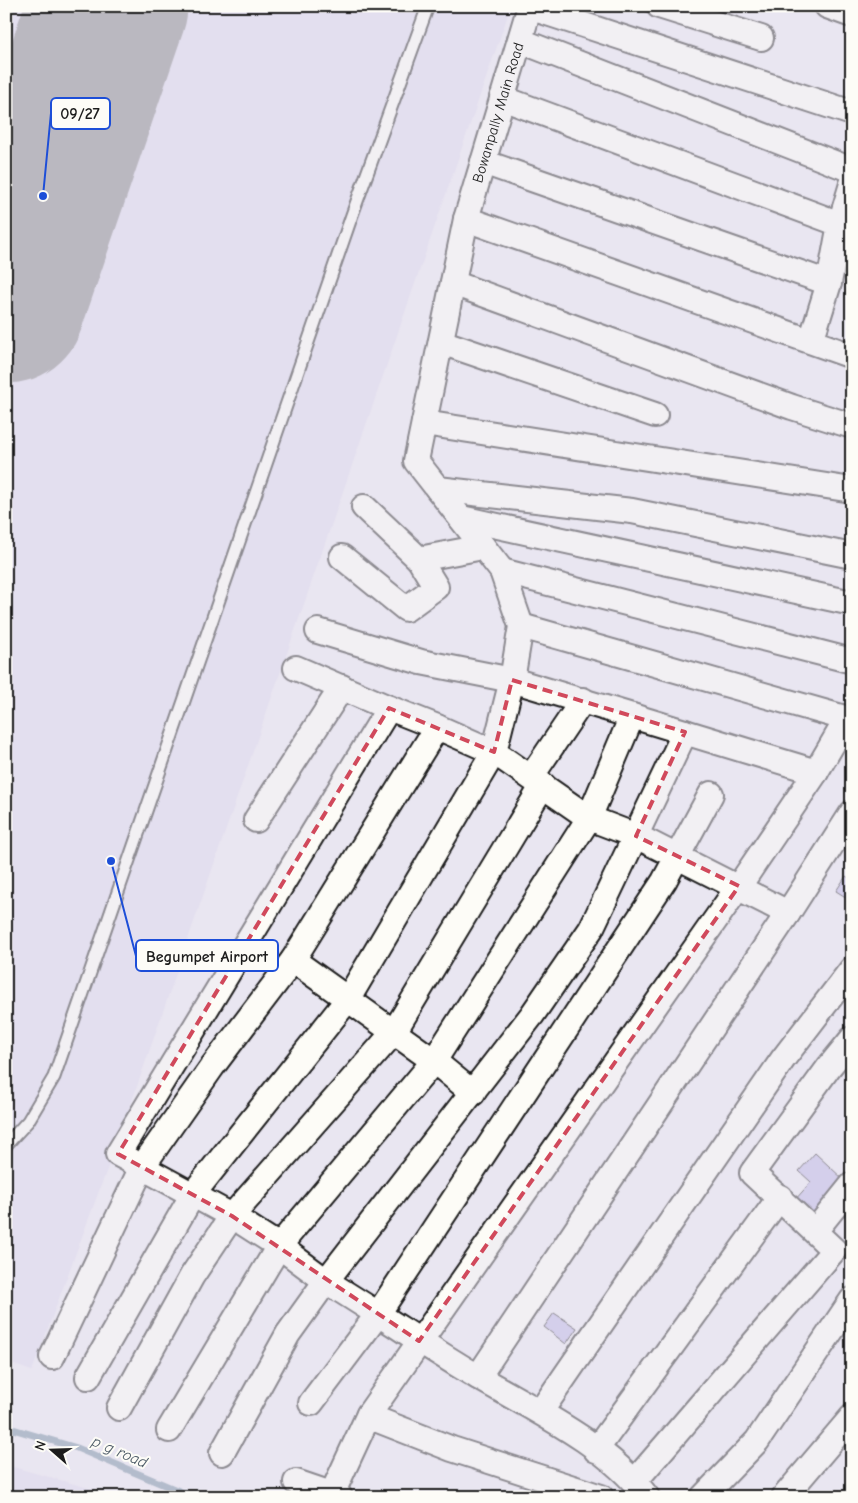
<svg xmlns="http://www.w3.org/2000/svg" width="858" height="1503" font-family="'Comic Neue',sans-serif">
<rect width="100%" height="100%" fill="#e9e6f1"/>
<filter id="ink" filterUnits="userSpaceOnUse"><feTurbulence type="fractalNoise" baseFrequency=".02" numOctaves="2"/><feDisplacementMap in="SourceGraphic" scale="10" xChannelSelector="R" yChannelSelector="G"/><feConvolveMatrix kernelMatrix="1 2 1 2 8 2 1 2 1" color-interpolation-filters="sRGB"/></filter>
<g filter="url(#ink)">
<!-- built -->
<g fill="#dbd7ed">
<path d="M6 6H511L124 1124 32 1371 6 1362Z"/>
<path d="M6 1465 96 1490 109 1497H6Z"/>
</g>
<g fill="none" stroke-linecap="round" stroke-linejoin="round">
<!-- stream -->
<path stroke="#728a9f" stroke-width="7" d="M6 1427 77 1448 193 1497"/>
<!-- taxiway -->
<g stroke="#828186" stroke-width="64">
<path d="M6 77C34 122 39 144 43 196"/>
<path d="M32 229 155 6"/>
</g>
<!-- runway -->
<path stroke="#828186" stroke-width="159" d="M6 304 108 6"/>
</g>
<!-- building -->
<g fill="#bbb3e4" stroke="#1c1c1c">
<path d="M846 876 852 880V901L836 891Z"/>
<path d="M815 1153 844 1180 811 1216 794 1201 811 1182 799 1171Z"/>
<path d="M554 1313 577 1328 566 1344 544 1327Z"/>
</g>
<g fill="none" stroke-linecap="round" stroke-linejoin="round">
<!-- lane casing -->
<g stroke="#1c1c1c" stroke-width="15">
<path id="lane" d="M6 1145 28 1121 54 1077 352 215 428 6"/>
</g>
<!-- street casing -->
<g stroke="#1c1c1c" stroke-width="28">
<g id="street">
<path d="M659 6 761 38"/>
<path d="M827 6 852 15"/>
<path d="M529 7 852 113"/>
<path d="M521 41 852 170"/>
<path d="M502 98 840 224"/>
<path d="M483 162 829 283"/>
<path d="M466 219 852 356"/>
<path d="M453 283 792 407 852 426"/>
<path d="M811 341 829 283 840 224 852 184"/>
<path d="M441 342 655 415"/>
<path d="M424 423 852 490"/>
<path d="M438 489 632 511 852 556"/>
<path d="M461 518 852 603"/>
<path d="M342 557 406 609 436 587 419 559 364 507"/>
<path d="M419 559 483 547"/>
<path d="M502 571 852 661"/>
<path d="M521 626 852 720"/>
<path d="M296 668 389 708"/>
<path d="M632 716 816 772"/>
<path d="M437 727 389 708 118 1154 232 1216 279 1246 326 1281 378 1314 664 881 711 794"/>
<path d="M256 820 342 687"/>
<path d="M293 960 434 1061 473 1093"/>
<path d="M815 1231 852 1185"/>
<path d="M52 1357 142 1167 212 1067 293 960 437 727 494 752 589 818 636 836 788 913"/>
<path id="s1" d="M88 1377 193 1194 348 999 494 752 512 680 521 626 502 571 416 461 466 219 530 6"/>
<path d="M478 1377 788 913 852 813"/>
<path d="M311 1403 378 1314C411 1335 444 1357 478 1377 536 1411 604 1442 647 1497"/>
<path d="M119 1408 192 1276 232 1216 394 1032 543 785 531 777 583 700"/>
<path d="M541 1411 783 1059 852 969"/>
<path d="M369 1414 378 1420 452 1449 601 1497"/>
<path d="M169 1430 279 1246 434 1061 589 818 632 716 512 680 421 662 318 631"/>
<path d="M596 1450 780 1197"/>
<path d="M222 1453 288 1334 326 1281 532 1015 591 929 685 732"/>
<path d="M635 1481 834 1250 752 1173 829 1067 852 1039"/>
<path d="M296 1482 340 1497"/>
<path d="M332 1494 369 1414 739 886 816 772 847 719"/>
<path d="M703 1497 757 1441 852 1300"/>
<path d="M784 1497 852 1417"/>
</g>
</g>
<!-- lane -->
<use href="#lane" stroke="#fdfcf7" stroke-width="11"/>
<!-- street -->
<use href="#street" stroke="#fdfcf7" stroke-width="24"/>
</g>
</g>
<!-- marked area -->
<path d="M0 0H858V1503H0ZM512 680 685 732 636 836 739 886 419 1341 232 1216 118 1154 389 708 494 752Z" fill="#e9e6f1" fill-opacity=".55" fill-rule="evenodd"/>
<path fill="none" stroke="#d1495b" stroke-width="4" stroke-dasharray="10 6" stroke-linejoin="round" d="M512 680 685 732 636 836 739 886 419 1341 232 1216 118 1154 389 708 494 752Z"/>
<g text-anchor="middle" stroke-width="4" stroke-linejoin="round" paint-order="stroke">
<!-- street labels -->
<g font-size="15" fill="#1c1c1c" stroke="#fdfcf7">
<text dy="5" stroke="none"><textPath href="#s1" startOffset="1432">Bowanpally Main Road</textPath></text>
</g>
<!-- water labels -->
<g font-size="16" font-style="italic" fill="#4e5c68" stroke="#fdfcf7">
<text transform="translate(120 1451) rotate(23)" y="6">p g road</text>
</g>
</g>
<!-- callouts -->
<path fill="none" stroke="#1d4ed8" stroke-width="2" d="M43 196L51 113M111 861L136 956"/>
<g fill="#1d4ed8" stroke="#fdfcf7" stroke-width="2">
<circle cx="43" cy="196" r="5"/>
<circle cx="111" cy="861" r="5"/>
</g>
<g fill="#fdfcf7" stroke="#1d4ed8" stroke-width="2">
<rect x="51" y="98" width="59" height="31" rx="5"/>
<rect x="136" y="940" width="142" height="31" rx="5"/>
</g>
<g font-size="16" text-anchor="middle" font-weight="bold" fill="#1c1c1c">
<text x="80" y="119">09/27</text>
<text x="207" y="962">Begumpet Airport</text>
</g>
<!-- margin -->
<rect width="858" height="1503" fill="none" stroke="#fdfcf7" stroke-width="25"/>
<rect x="12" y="12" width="833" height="1478" fill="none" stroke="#1c1c1c" stroke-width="2" filter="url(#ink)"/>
<!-- north arrow -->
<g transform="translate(52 1450) rotate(290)" stroke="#fdfcf7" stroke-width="4" paint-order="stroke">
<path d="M0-4L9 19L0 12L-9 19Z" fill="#1c1c1c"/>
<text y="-8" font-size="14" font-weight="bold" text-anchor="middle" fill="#1c1c1c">N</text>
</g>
</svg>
